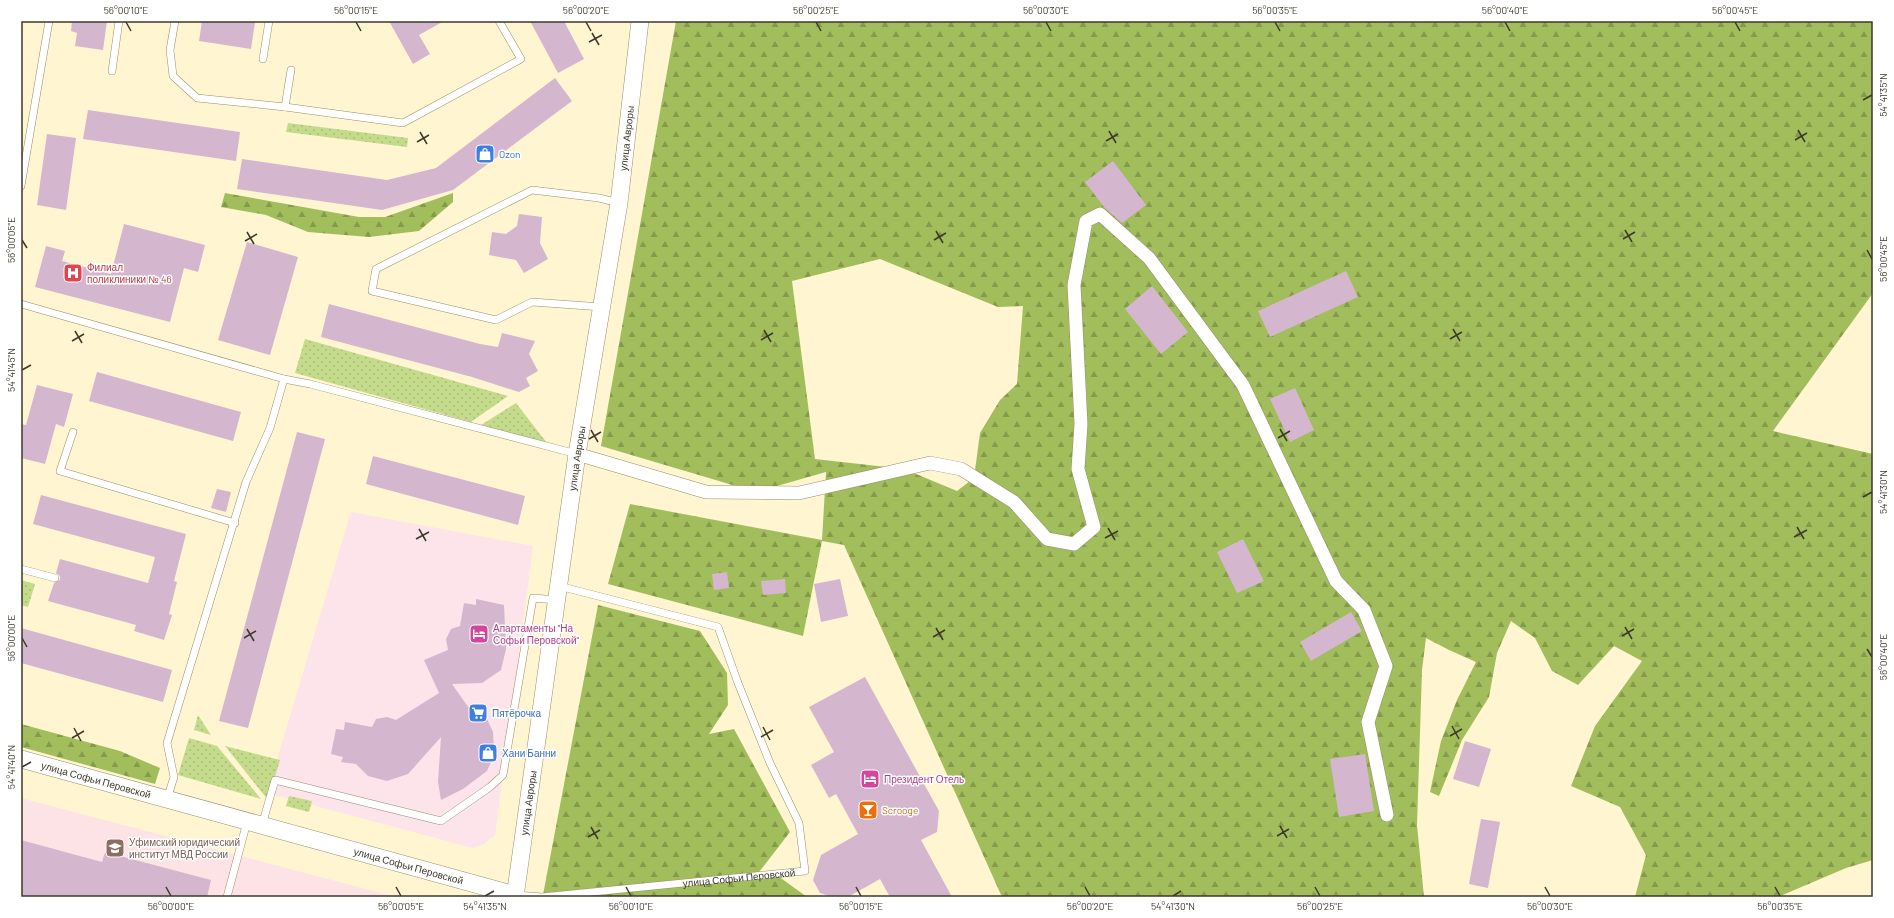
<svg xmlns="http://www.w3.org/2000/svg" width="1894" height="918" font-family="Barlow,sans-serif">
<defs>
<pattern id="grass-dots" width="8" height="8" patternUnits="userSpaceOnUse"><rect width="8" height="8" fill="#c3db8b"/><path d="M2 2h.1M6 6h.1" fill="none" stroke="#a8bd78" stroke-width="1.8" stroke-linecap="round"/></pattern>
<pattern id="forest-firs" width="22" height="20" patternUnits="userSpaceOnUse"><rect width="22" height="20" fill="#a2bd5b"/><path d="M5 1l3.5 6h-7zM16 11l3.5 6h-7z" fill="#859b4b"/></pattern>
</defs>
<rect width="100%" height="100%" fill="#fff5d0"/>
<!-- commercial -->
<path fill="#fde3ea" d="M351 512 533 546 495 835 484 844 473 848 267 793Z"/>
<!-- education -->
<path fill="#fee3e6" d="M21 798 396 897H21Z"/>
<!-- grass -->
<g fill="url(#grass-dots)">
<path d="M288 123 408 138 407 147 286 132Z"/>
<path d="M305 339 508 396 471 422 295 373Z"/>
<path d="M516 403 547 443 481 425Z"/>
<path d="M21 580 35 584 28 607 21 605Z"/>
<path d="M198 715 211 735 194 730Z"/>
<path d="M189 738 217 746 261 799 178 775Z"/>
<path d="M225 746 280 760 268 800Z"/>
<path d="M289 796 312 801 309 812 286 806Z"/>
</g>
<!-- forest -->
<g fill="url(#forest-firs)" fill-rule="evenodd">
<path d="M676 21H1873V293L1773 431 1873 454V860L1846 868 1778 897H1635L1646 855 1620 807 1571 786 1595 726 1642 661 1614 646 1578 685 1552 671 1535 638 1511 621 1497 653 1489 697 1462 740 1439 796 1430 792 1441 741 1457 700 1476 662 1449 650 1426 638 1422 670 1417 825 1424 897H1002L844 545 822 541 803 636 608 584 630 504 822 540 826 472 756 492 601 446ZM880 259 998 307 1023 306 1017 384 1000 400 980 433 974 478 957 491 904 469 815 459 792 281Z"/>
<path d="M225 193 359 217H385L453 193V202L419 231 369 237 308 232 266 215 221 207Z"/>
<path d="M598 605 700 631 727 673 728 705 709 734 734 729 790 832 759 872 543 895Z"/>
<path d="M21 724 120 751 160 768 155 784 21 747Z"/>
<path d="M778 876 807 897H579Z"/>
</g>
<!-- building -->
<g fill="#d5b6cf">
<path d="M72 21H107L103 50 75 46 77 33 71 31Z"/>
<path d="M202 21 255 22 251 49 199 41Z"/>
<path d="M389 21H444L419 35 430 54 413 64Z"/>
<path d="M530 21H564L584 59 558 73Z"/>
<path d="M555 78 572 101 453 190 382 210 237 189 242 159 387 180 436 168Z"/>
<path d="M88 110 240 132 236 161 83 139Z"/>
<path d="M47 134 76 138 66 210 37 205Z"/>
<path d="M1113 161 1146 205 1122 223 1104 207 1085 182Z"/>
<path d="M519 214 542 217 540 243 548 259 524 273 516 260 489 255 492 232 506 234 517 226Z"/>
<path d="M124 224 205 245 198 272 184 268 170 322 35 287 46 246 65 251 62 261 111 274Z"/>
<path d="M247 242 298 257 270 355 218 340Z"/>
<path d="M1346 271 1358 297 1270 337 1258 311Z"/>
<path d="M1152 286 1188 332 1161 354 1125 309Z"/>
<path d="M329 304 480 344 498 347 502 333 535 341 529 354 538 371 526 378 530 386 519 392 472 377 321 337Z"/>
<path d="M97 372 241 412 233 441 89 401Z"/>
<path d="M37 385 73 394 64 427 56 424 45 464 21 458V424L26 425Z"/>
<path d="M1295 388 1314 430 1290 442 1270 399Z"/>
<path d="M297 432 325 439 248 728 219 721Z"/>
<path d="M373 456 525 496 518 525 366 484Z"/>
<path d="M217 489 231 492 226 512 211 508Z"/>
<path d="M41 495 186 534 174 581 177 582 169 614 172 615 164 640 134 631 136 625 48 601 54 583 60 580V576L56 573 60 559 148 583 155 557 33 524Z"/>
<path d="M1243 539 1264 581 1237 593 1217 552Z"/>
<path d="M727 572 729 588 714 590 712 574Z"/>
<path d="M785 579 786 593 763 595 761 581Z"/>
<path d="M840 579 848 616 821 622 814 584Z"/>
<path d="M476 599 504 605 506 649 501 670 482 683 452 684 471 711 481 706 493 732 494 755 487 771 463 789 441 800 438 782 441 737 408 774 387 781 368 776 356 764 341 762 343 757 331 754 336 729 344 730 345 722 372 727 376 719 387 717 396 720 439 693 424 660 448 650 446 639 451 629 460 626 464 603 476 605Z"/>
<path d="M1351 612 1362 631 1311 661 1300 642Z"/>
<path d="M21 628 172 670 163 702 21 663Z"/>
<path d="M865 677 939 811 937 832 921 840 952 897H890L880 879 848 897H833L820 893 813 880 821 855 858 834 836 794 829 798 811 765 834 752 809 707Z"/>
<path d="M1465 741 1491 749 1479 787 1453 779Z"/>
<path d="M1365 754 1374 811 1339 817 1330 759Z"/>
<path d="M1481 819 1500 822 1488 888 1469 884Z"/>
<path d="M21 840 102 862 105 852 211 880 207 897H21Z"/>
</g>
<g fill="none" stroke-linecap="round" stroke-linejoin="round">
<!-- service casing -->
<g stroke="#978f6c" stroke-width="8">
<g id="service">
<path d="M175 21 170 50 173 76 197 98 285 107 403 123 521 59 499 21"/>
<path d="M263 59 269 21"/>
<path d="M112 71 119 21"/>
<path d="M285 107 291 70"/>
<path d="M21 186 49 21"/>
<path d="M21 304 284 379 310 384 577 454"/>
<path d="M602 307 532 302 496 320 372 291 376 269 532 190 599 198 619 203"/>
<path d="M73 432 60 471 235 523"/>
<path d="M21 569 55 578"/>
<path d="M167 799 174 777 167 743 246 482 270 428 284 379"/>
<path d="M262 825 275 780 441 821 490 787 503 775 533 598 557 600"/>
<path id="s1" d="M516 895 542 897 805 871 799 823 770 763 738 683 718 627 559 586"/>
<path d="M227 897 247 822"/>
</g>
</g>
<!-- minor casing -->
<g stroke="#978f6c" stroke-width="14">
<path id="minor" d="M577 454 706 492 799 493 930 463 961 469 1014 502 1047 539 1074 544 1094 527 1078 469 1081 424 1074 285 1086 221 1100 214 1149 258 1243 385 1336 581 1364 610 1386 666 1368 722 1387 815"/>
</g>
<!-- tertiary casing -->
<g stroke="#978f6c" stroke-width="18">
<g id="tertiary">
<path id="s2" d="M21 759 515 895"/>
<path id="s3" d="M515 897 577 454 619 203 640 21"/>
</g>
</g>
<!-- service -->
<use href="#service" stroke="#fff" stroke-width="7"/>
<!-- minor -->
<use href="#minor" stroke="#fff" stroke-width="13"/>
<!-- tertiary -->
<use href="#tertiary" stroke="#fff" stroke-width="17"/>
</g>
<!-- ticks -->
<path fill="none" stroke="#3d392a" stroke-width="1.5" d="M126 22 131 31M356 22 361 31M586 22 591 31M816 22 821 31M1046 22 1051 31M1275 22 1280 31M1505 22 1510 31M1735 22 1740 31M592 33 599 45M589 42 602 35M1863 100 1872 95M1798 130 1805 142M1109 131 1116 143M420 132 427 144M1795 140 1807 133M1106 141 1118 134M417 142 429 135M1625 230 1632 242M936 231 943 243M247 232 254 244M1623 239 1635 232M22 240 27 248M934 240 946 233M245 241 257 234M1867 250 1872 259M1453 329 1460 341M764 330 771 342M75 331 82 343M1450 339 1462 332M761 340 773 333M72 341 84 334M22 370 31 365M1280 429 1287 441M591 430 598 442M1278 438 1290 431M589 439 601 432M1863 497 1872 492M1797 527 1804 539M1108 528 1115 540M419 529 426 541M1794 537 1807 530M1105 538 1118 531M416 539 429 532M1625 627 1632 639M936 628 943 640M247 629 254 641M1622 636 1634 629M933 637 945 630M22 638 27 647M244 638 256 631M1867 649 1872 657M1452 726 1459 739M763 727 770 740M74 728 81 741M1450 736 1462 729M761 737 773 730M72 738 84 731M22 767 31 762M1280 826 1287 838M591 827 598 839M1277 836 1289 829M588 837 600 830M166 887 171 896M396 887 401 896M626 887 631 896M856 887 861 896M1085 887 1090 896M1315 887 1320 896M1545 887 1550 896M1775 887 1780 896M485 896 494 891M1173 896 1181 891"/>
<!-- icons -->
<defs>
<g id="shop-square" transform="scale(1)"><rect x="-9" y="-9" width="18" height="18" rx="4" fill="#3f7fe0" stroke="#fff"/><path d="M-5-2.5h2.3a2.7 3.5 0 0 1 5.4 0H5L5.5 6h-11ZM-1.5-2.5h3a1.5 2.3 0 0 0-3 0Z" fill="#fff"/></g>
<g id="hospital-square" transform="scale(1)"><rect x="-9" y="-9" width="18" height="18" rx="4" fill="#e0444e" stroke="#fff"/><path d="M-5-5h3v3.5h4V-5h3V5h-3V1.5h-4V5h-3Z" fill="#fff"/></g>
<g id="hotel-square" transform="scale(1)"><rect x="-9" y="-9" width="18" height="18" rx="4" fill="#d1479c" stroke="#fff"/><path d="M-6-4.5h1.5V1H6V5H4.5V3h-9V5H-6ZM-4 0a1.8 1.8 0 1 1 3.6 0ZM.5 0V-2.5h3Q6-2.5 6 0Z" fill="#fff"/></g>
<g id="supermarket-square" transform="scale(1)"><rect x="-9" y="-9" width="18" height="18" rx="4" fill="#3f7fe0" stroke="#fff"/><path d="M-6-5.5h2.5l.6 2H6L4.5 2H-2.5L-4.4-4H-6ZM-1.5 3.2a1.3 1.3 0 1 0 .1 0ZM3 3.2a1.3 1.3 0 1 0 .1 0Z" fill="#fff"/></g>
<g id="bar-square" transform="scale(1)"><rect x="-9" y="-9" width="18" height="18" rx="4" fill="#e8710a" stroke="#fff"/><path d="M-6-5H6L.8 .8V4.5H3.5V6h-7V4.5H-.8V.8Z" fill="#fff"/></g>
<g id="university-square" transform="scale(1)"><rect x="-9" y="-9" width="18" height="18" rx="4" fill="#8d6e63" stroke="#fff"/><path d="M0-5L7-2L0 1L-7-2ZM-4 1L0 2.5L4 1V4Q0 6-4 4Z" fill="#fff"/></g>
</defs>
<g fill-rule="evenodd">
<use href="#shop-square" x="485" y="154"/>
<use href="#hospital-square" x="73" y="273"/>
<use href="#hotel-square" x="479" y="634"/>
<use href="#supermarket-square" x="478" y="713"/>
<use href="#shop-square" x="488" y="753"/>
<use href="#hotel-square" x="870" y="779"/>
<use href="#bar-square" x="868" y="810"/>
<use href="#university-square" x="115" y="848"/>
</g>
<g text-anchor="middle" stroke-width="3" stroke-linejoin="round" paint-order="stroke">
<!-- street labels -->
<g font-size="10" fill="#3d392a" stroke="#fff">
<text dy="4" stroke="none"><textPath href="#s3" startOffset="767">улица Авроры</textPath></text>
<text dy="4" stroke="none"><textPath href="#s3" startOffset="443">улица Авроры</textPath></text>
<text dy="4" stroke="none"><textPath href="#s2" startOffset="78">улица Софьи Перовской</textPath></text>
<text dy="4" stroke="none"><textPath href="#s3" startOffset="95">улица Авроры</textPath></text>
<text dy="4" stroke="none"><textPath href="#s2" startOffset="402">улица Софьи Перовской</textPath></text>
<text dy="4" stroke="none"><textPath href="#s1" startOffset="224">улица Софьи Перовской</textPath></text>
</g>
<!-- shop labels -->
<g font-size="10" fill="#366cbe" stroke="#fff" text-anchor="start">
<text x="499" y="158">Ozon</text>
<text x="492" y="717">Пятёрочка</text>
<text x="502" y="757">Хани Банни</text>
</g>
<!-- health labels -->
<g font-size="10" fill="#be3a42" stroke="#fff" text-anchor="start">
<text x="87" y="271">Филиал<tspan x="87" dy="12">поликлиники № 46</tspan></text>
</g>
<!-- hotel labels -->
<g font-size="10" fill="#b23c85" stroke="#fff" text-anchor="start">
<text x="493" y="632">Апартаменты "На<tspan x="493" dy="12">Софьи Перовской"</tspan></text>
<text x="884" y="783">Президент Отель</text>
</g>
<!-- food labels -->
<g font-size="10" fill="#c56008" stroke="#fff" text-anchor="start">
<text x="882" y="814">Scrooge</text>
</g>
<!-- education labels -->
<g font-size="10" fill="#785e54" stroke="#fff" text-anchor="start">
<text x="129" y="846">Уфимский юридический<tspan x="129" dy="12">институт МВД России</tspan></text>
</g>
</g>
<!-- border -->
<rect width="1894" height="918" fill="none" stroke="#ffffff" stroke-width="44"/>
<rect x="22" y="22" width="1850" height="874" fill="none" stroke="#3d392a" stroke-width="1.5"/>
<g font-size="10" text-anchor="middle" fill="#3d392a">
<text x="126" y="14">56°00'10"E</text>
<text x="356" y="14">56°00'15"E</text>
<text x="586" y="14">56°00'20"E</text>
<text x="816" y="14">56°00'25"E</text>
<text x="1046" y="14">56°00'30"E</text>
<text x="1275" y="14">56°00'35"E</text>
<text x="1505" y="14">56°00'40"E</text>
<text x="1735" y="14">56°00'45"E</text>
<text transform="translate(1883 95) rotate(-90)" y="4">54°41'35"N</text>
<text transform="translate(11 240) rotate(-90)" y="4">56°00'05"E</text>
<text transform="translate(1883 259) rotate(-90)" y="4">56°00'45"E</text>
<text transform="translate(11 370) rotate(-90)" y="4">54°41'45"N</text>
<text transform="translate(1883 492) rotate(-90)" y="4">54°41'30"N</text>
<text transform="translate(11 638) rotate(-90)" y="4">56°00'00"E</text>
<text transform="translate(1883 657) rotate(-90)" y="4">56°00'40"E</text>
<text transform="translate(11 767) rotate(-90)" y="4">54°41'40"N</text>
<text x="171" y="910">56°00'00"E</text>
<text x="401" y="910">56°00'05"E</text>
<text x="485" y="910">54°41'35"N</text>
<text x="631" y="910">56°00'10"E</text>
<text x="861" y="910">56°00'15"E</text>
<text x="1090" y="910">56°00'20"E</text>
<text x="1173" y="910">54°41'30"N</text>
<text x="1320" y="910">56°00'25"E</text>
<text x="1550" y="910">56°00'30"E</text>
<text x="1780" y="910">56°00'35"E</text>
</g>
</svg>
